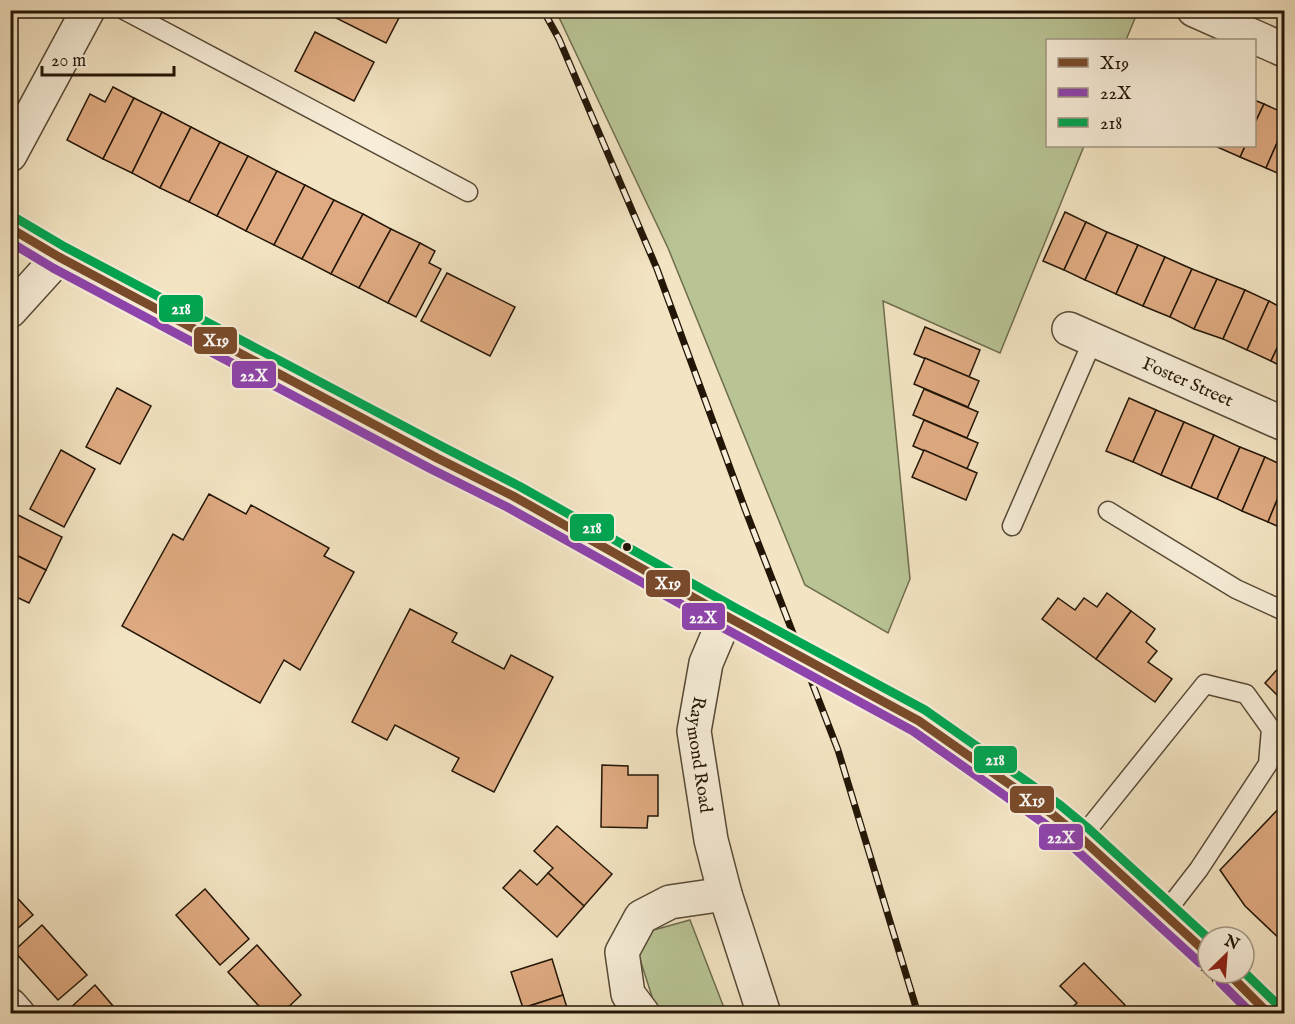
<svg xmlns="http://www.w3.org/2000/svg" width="1295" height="1024" font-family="'IM FELL English',serif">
<rect width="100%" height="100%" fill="#f3e4c3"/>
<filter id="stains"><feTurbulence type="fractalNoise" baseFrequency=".00333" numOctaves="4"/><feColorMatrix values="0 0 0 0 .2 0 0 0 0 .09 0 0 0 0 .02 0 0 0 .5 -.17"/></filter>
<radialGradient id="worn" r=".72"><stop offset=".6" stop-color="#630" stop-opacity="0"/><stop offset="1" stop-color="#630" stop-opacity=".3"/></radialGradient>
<!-- green -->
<g fill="#b9c495" stroke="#6e6d4e" stroke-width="1.5">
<path d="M556 11H1138L1126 40H1048V146H1084L1000 353 883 301 910 579 888 633 805 585 668 248Z"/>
<path d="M690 920 726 1013H661L656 1009 638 953 650 931Z"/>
</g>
<!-- building -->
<g fill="#dfaa81" stroke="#231607" stroke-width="1.5">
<path d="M340 10H403L386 43 336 18Z"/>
<path d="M315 32 374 62 354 101 295 71Z"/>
<path d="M113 87 134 98 103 159 67 140 90 94 105 102Z"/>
<path d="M134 98 162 112 132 173 103 159Z"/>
<path d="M1254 100 1264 104 1254 125Z"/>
<path d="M1264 104 1284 113V127L1266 168 1240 157 1245 146H1254V125Z"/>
<path d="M162 112 191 127 160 188 132 173Z"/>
<path d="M191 127 220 142 189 202 160 188Z"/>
<path d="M1284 127V176L1266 168Z"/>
<path d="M220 142 248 156 217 216 189 202Z"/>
<path d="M1215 146H1245L1240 157Z"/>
<path d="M248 156 277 171 246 231 217 216Z"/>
<path d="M277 171 305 185 274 245 246 231Z"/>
<path d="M305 185 334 200 302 259 274 245Z"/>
<path d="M334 200 363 214 331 274 302 259Z"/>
<path d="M1065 212 1086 222 1064 270 1043 261Z"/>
<path d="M363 214 391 229 359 288 331 274Z"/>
<path d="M1086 222 1107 232 1085 280 1064 270Z"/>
<path d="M391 229 420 243 388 303 359 288Z"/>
<path d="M1107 232 1138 245 1116 294 1085 280Z"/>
<path d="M420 243 435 251 429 263 441 269 416 317 388 303Z"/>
<path d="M1138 245 1165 257 1143 306 1116 294Z"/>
<path d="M1165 257 1192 269 1170 317 1143 306Z"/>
<path d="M1192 269 1217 279 1194 329 1170 317Z"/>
<path d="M447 273 515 307 490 356 421 321Z"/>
<path d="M1217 279 1245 290 1223 339 1194 329Z"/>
<path d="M1245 290 1269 301 1247 350 1223 339Z"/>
<path d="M1269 301 1284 309V333L1271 361 1247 350Z"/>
<path d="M925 327 980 350 969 377 914 354Z"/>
<path d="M1284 333V368L1271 361Z"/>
<path d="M925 358 979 381 968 407 914 384Z"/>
<path d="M117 388 151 406 120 464 86 447Z"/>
<path d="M924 389 978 412 967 438 913 415Z"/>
<path d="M1129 398 1156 410 1133 462 1106 451Z"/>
<path d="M1156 410 1184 422 1161 475 1133 462Z"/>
<path d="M924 420 978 443 967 469 913 446Z"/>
<path d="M1184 422 1214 435 1191 488 1161 475Z"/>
<path d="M1214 435 1240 447 1217 499 1191 488Z"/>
<path d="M1240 447 1265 457 1242 511 1217 499Z"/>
<path d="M61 450 95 469 64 527 30 509Z"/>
<path d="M924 450 977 473 966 500 912 477Z"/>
<path d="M1265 457 1284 466V483L1268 522 1242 511Z"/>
<path d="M1284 483V529L1268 522Z"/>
<path d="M209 494 246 514 251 505 329 548 324 556 354 572 300 670 284 660 260 703 122 626 173 534 183 540Z"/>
<path d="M10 511 62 537 46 570 10 552Z"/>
<path d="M10 552 46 570 29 603 10 594Z"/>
<path d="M1107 593 1131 611 1096 659 1042 619 1058 598 1075 610 1084 598 1097 607Z"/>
<path d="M410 609 457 633 452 642 504 669 511 655 553 677 494 792 452 771 459 758 395 725 387 740 352 722Z"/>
<path d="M1131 611 1155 629 1146 642 1157 651 1148 662 1172 679 1155 702 1096 659Z"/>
<path d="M1284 662V702L1265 683Z"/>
<path d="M602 765 628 766V775H658V816H648L647 828 601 827Z"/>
<path d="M1284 803V943L1245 906 1220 870Z"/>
<path d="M557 826 612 874 584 906 548 873 553 868 534 851Z"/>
<path d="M520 870 537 885 548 873 584 906 557 937 503 888Z"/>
<path d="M205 889 249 939 220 965 176 915Z"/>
<path d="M10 890 33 915 10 935Z"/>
<path d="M42 925 87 975 58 1000 14 951Z"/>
<path d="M257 945 301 995 281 1014H266L228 972Z"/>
<path d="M552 959 563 995 523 1008 511 972Z"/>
<path d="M1084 963 1125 1005 1117 1014H1070L1068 1011 1077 1003 1060 986Z"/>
<path d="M95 985 120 1014H69L67 1011Z"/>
<path d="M563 995 569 1014H525L523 1008Z"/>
</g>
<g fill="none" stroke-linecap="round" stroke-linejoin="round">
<!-- lane casing -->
<g stroke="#574a36" stroke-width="21">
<g id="lane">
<path d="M124 10 468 192"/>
<path d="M1108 511 1236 589 1284 611"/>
<path d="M1012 526 1093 340"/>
<path d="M1081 838 1205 684 1246 694 1271 729 1268 764 1199 869 1165 913"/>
</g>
</g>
<!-- street casing -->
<g stroke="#574a36" stroke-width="36">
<g id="street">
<path d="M1194 10 1284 50"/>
<path d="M10 155 88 10"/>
<path d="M10 311 59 257"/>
<path id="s1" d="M1069 329 1284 424"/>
<path id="s2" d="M726 616 706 663 694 731 711 840 725 894 764 1014"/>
<path d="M10 1005 18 1014"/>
<path d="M643 1014 628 994 622 952 641 917 670 902 725 894"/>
</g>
</g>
<!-- highway casing -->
<g stroke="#231607" stroke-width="36">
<g id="highway">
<path d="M10 228 59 257 437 458 513 496 726 616 919 721 1052 814 1081 838 1208 954"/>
<path d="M1228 973 1270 1014"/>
</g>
</g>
<!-- lane -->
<use href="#lane" stroke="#f7edd8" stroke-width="18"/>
<!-- street -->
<use href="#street" stroke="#f7edd8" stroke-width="33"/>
<!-- highway -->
<use href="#highway" stroke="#f3e4c3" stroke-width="33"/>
<!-- rail casing -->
<g stroke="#231607" stroke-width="7">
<path id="rail" d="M543 10 559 39 657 269 745 509 838 750 918 1014"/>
</g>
<!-- rail -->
<use href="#rail" stroke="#f7edd8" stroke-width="4.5" stroke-dasharray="14" stroke-linecap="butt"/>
<!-- bus-1 casing -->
<g stroke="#f7edd8" stroke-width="14">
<g id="bus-1">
<path d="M10 228 59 257 437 458 513 496 726 616 919 721 1052 814 1081 838 1208 954"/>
<path d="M1228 973 1269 1014"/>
</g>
</g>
<!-- bus-2 casing -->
<g stroke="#f7edd8" stroke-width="14">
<g id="bus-2">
<path d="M10 242 53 268 431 469 507 507 720 626 913 731 1045 824 1073 847 1200 963"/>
<path d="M1220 982 1252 1014"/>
</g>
</g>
<!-- bus-3 casing -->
<g stroke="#f7edd8" stroke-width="14">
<g id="bus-3">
<path d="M16 218 65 247 443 447 519 486 732 606 925 710 1060 805 1089 829 1208 938"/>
<path d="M1244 972 1278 1005"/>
</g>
</g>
<!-- bus-1 -->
<use href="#bus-1" stroke="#7a4b2a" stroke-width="9"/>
<!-- bus-2 -->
<use href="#bus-2" stroke="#8e44ad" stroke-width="9"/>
<!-- bus-3 -->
<use href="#bus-3" stroke="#00a651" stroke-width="9"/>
</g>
<!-- markers -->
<circle fill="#231607" stroke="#f7edd8" stroke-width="2" cx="627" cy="547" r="5"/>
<g text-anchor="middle" stroke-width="4.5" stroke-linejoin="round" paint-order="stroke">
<!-- street labels -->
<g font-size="18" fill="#231607" stroke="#f7edd8">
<text dy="6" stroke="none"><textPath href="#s1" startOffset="130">Foster Street</textPath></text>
<text dy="6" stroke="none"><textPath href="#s2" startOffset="144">Raymond Road</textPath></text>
</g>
</g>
<g stroke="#f7edd8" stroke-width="2">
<rect x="158" y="294" width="46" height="29" rx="6" fill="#00a651"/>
<rect x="193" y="326" width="45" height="29" rx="6" fill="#7a4b2a"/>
<rect x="231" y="360" width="46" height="29" rx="6" fill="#8e44ad"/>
<rect x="569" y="513" width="46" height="29" rx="6" fill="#00a651"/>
<rect x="645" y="569" width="46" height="29" rx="6" fill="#7a4b2a"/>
<rect x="681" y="602" width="45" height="29" rx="6" fill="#8e44ad"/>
<rect x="973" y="745" width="45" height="29" rx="6" fill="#00a651"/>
<rect x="1009" y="785" width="46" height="29" rx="6" fill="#7a4b2a"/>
<rect x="1038" y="823" width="46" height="28" rx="6" fill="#8e44ad"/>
</g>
<g font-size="16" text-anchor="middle" font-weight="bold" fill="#fff">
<text x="181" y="314">218</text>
<text x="216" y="346">X19</text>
<text x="254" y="381">22X</text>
<text x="592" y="533">218</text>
<text x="668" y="589">X19</text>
<text x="703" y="623">22X</text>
<text x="995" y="765">218</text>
<text x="1032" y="806">X19</text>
<text x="1061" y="843">22X</text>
</g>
<!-- margin -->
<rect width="1295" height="1024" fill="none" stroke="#f3e4c3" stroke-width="36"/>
<rect x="12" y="12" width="1271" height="1000" fill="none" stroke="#231607" stroke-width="3"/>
<rect x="18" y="18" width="1259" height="988" fill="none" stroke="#231607" stroke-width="1.5"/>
<!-- legend -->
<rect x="1046" y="39" width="210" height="108" fill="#f7edd8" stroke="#a29784" stroke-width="1.5"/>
<rect x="1058" y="58" width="30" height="9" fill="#7a4b2a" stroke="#a29784" stroke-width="1.5"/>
<text x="1100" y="69" font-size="18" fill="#231607">X19</text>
<rect x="1058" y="88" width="30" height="9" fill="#8e44ad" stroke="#a29784" stroke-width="1.5"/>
<text x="1100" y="99" font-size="18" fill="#231607">22X</text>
<rect x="1058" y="118" width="30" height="9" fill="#00a651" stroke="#a29784" stroke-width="1.5"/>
<text x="1100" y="129" font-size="18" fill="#231607">218</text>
<!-- north arrow -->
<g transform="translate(1226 955) rotate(25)"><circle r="28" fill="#f7edd8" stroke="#a29784" stroke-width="1.5"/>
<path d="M0-4.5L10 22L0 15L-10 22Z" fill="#8f2418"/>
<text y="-9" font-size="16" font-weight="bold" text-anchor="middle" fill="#231607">N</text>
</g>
<!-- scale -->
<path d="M42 66v9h132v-9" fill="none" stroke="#231607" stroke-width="3"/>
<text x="51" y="66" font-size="18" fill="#231607" stroke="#f7edd8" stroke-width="4.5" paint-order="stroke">20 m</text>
<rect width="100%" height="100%" filter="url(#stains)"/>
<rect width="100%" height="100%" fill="url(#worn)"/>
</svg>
